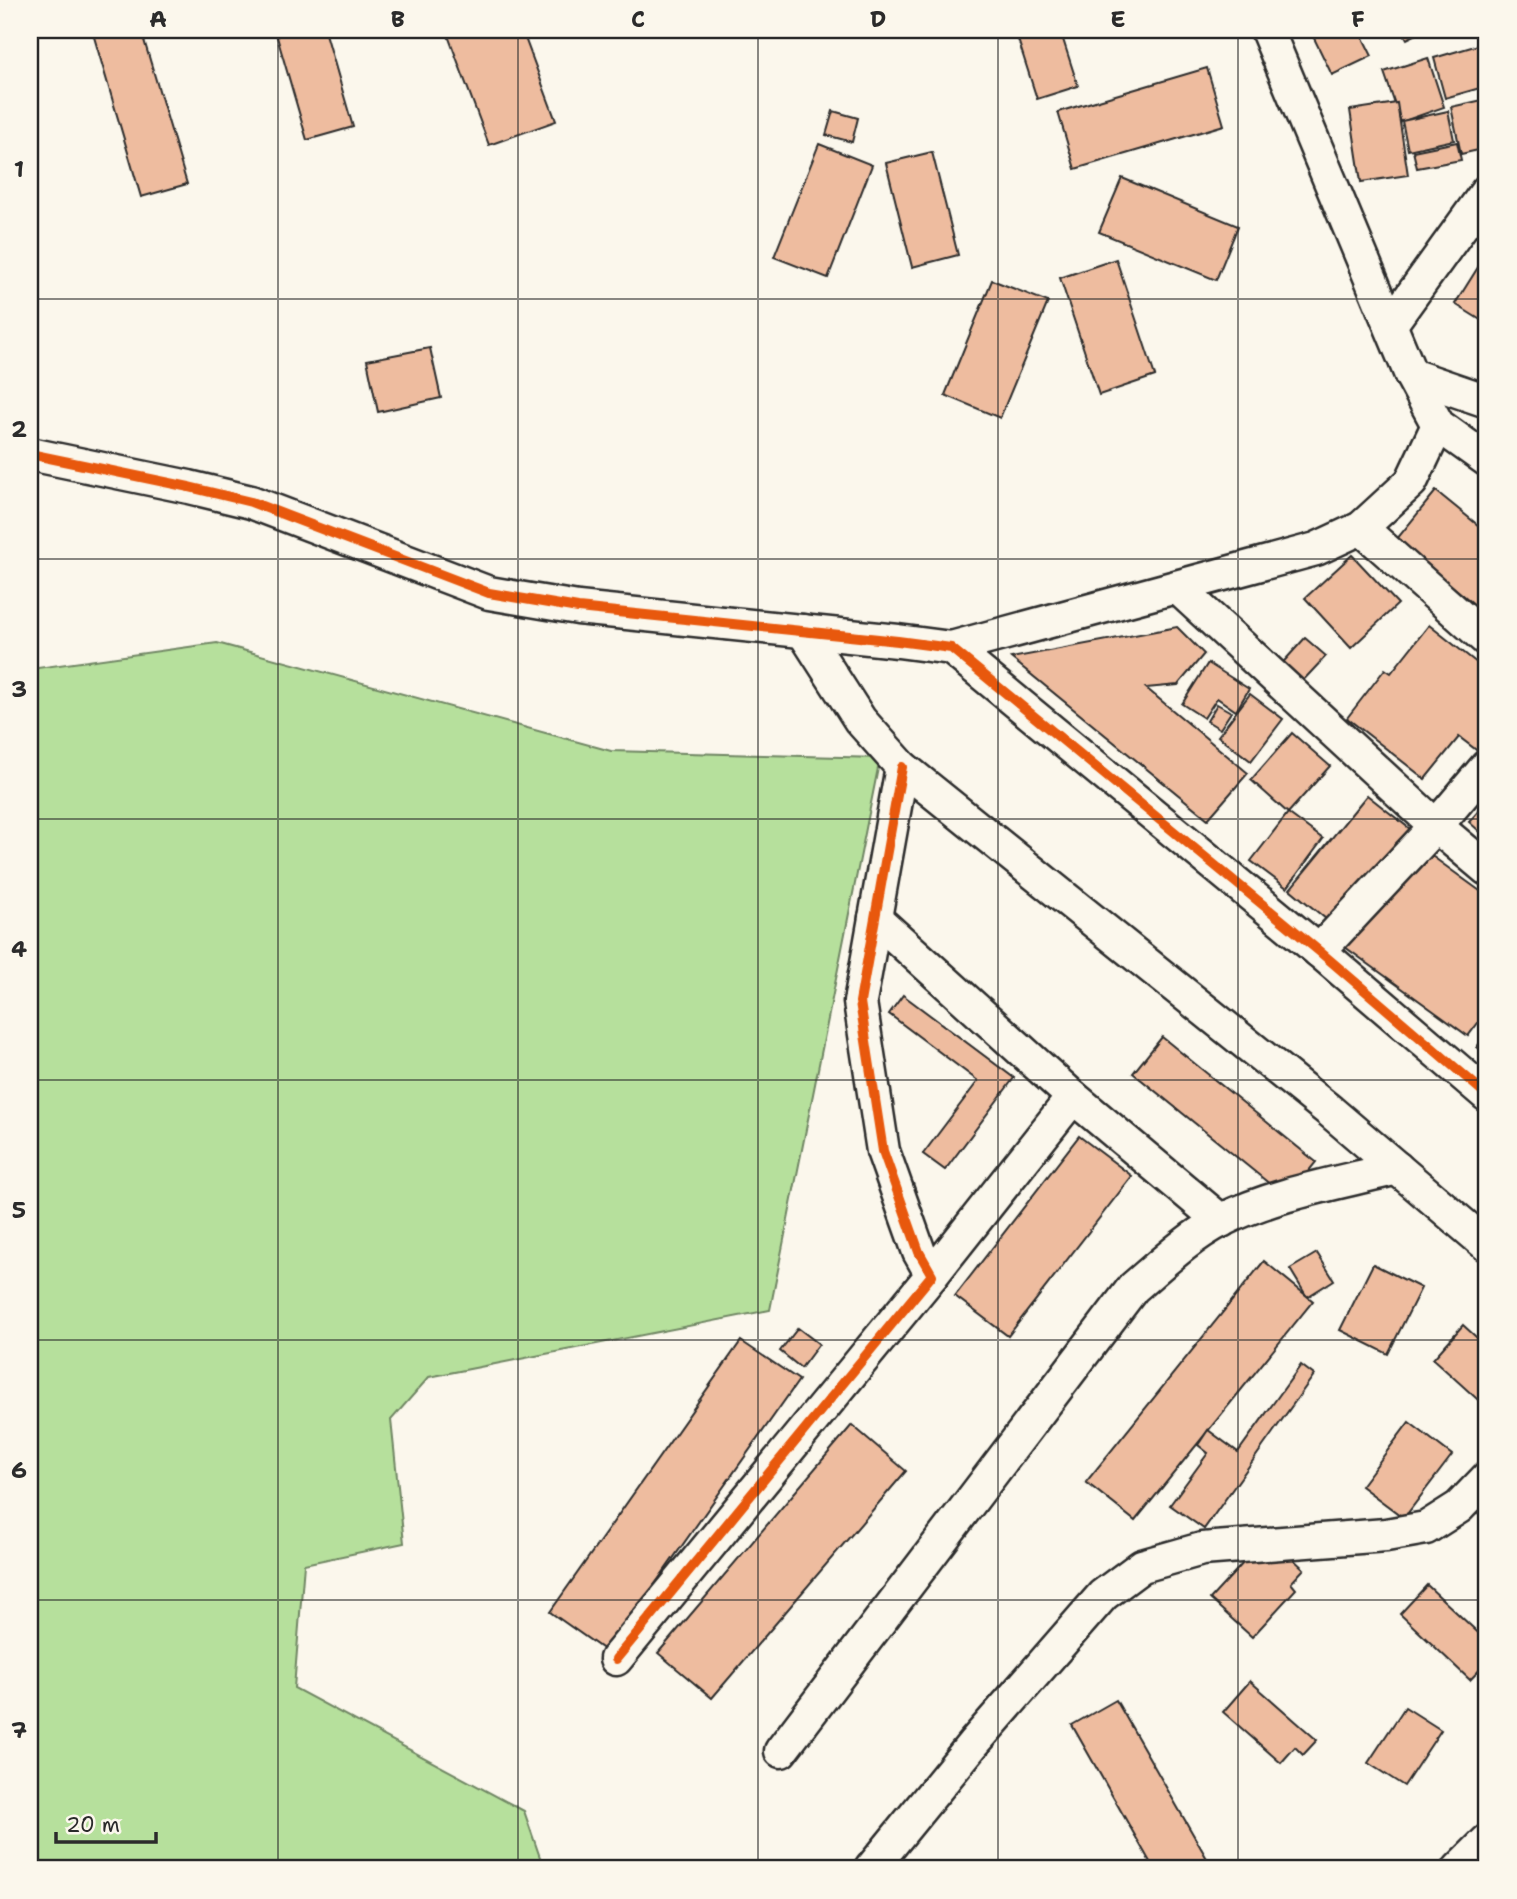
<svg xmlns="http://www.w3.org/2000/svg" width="1517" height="1899" font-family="'Shantell Sans',sans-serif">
<rect width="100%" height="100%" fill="#fbf7ec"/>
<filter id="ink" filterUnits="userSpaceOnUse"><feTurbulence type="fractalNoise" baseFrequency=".0143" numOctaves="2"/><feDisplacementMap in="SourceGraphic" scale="14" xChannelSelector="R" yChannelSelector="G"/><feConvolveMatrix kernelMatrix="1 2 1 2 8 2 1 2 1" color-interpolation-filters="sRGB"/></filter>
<g filter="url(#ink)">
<!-- green -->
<path fill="#b6e09c" stroke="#708664" stroke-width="2" d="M217 643 611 751 880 758 770 1310 429 1377 391 1420 404 1543 304 1564 294 1688 524 1811 544 1869H30V669Z"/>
<!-- building -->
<g fill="#eebc9f" stroke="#2b2b2b" stroke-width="2">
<path d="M92 30H141L187 184 141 197Z"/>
<path d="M275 30H325L353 127 307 140Z"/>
<path d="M446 30H522L556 121 489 145Z"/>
<path d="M1015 30H1060L1078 86 1037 99Z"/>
<path d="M1310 30H1359L1372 56 1332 75Z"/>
<path d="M1402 30H1425L1407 39Z"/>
<path d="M1485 43 1487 52V86L1445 98 1434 58Z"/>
<path d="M1428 58 1444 107 1401 122 1384 72Z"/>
<path d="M1207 68 1224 125 1075 169 1058 112Z"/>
<path d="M1487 99V148L1461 154 1451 107Z"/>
<path d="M1397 103 1408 175 1361 182 1350 110Z"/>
<path d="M833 111 858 118 852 142 826 135Z"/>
<path d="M1448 111 1454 140 1408 150 1402 121Z"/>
<path d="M1457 142 1461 160 1417 168 1413 151Z"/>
<path d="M819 144 872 165 828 278 774 257Z"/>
<path d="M932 152 958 255 912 267 886 163Z"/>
<path d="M1122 178 1238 226 1216 280 1099 232Z"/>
<path d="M1487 253V324L1455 304Z"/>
<path d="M1116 259 1155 376 1099 395 1060 278Z"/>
<path d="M992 280 1048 302 1000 418 945 395Z"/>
<path d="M430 348 441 398 378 412 367 360Z"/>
<path d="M1436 491 1484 530 1487 526V600L1480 609 1396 540Z"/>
<path d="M1352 555 1398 604 1351 648 1305 598Z"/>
<path d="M1429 625 1487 671V742L1479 752 1459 737 1425 779 1347 718 1385 669 1391 673Z"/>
<path d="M1177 627 1204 654 1178 685 1146 688 1248 773 1208 819 1011 658Z"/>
<path d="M1305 638 1326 656 1297 687 1277 669Z"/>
<path d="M1208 663 1249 689 1236 711 1217 698 1204 718 1182 704Z"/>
<path d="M1250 694 1283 719 1251 761 1218 736Z"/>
<path d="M1217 704 1231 712 1220 729 1207 721Z"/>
<path d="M1292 733 1330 766 1288 813 1251 780Z"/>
<path d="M1367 795 1410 829 1332 924 1290 889Z"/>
<path d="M1487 801V838L1469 822Z"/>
<path d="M1288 813 1323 839 1287 888 1251 861Z"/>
<path d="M1418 846 1487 896V1011L1468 1036 1345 947Z"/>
<path d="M903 995 1014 1078 945 1170 923 1154 978 1081 889 1014Z"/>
<path d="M1487 1032V1054L1477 1047Z"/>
<path d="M1162 1037 1316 1162 1287 1198 1133 1073Z"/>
<path d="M1079 1136 1132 1176 1008 1336 955 1296Z"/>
<path d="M1317 1253 1334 1280 1307 1297 1290 1269Z"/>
<path d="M1264 1261 1313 1301 1135 1521 1086 1482Z"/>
<path d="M1373 1264 1421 1288 1388 1354 1340 1330Z"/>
<path d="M1463 1325 1487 1347V1408L1433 1359Z"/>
<path d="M798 1328 819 1344 801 1368 780 1351Z"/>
<path d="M741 1341 799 1380 607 1652 550 1612Z"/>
<path d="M1301 1365 1314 1375 1204 1529 1170 1505 1208 1453 1198 1445 1208 1430 1238 1452Z"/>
<path d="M1409 1422 1452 1455 1404 1518 1361 1486Z"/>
<path d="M852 1425 906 1471 712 1698 658 1653Z"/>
<path d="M1268 1536 1304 1569 1291 1583 1296 1589 1252 1637 1210 1599Z"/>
<path d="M1427 1585 1487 1641V1662L1470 1680 1400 1614Z"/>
<path d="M1250 1681 1317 1740 1303 1755 1295 1747 1281 1763 1223 1712Z"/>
<path d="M1116 1700 1213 1869H1154L1072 1725Z"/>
<path d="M1405 1707 1441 1730 1404 1786 1368 1763Z"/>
</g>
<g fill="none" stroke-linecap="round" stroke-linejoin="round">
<!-- minor casing -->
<g stroke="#2b2b2b" stroke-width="37">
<g id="minor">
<path d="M1267 30 1411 375 1438 425 1487 460"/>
<path d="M1391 324 1487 191"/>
<path d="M1411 375 1487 401"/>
<path d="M30 454 189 487 251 502 489 593 578 608 898 641 951 648 1319 951 1487 1095"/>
<path d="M1361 528 1487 640"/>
<path d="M1177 587 1436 826 1487 869"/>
<path d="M803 631 860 720 902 767 1330 1111 1487 1245"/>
<path d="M951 648 1316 549 1361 528 1411 482 1438 425"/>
<path d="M875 918 1073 1097 1221 1221"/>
<path d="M1319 951 1436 826 1487 766"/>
<path d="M932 1275 1073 1097"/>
<path d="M616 1659 932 1275 919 1252 883 1151 860 1002 902 767"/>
<path d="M781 1751 1133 1288C1161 1264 1189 1237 1222 1220 1276 1193 1339 1183 1397 1168"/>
<path d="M871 1869 973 1744 1103 1595 1142 1566 1202 1549 1386 1535 1426 1528 1459 1507 1487 1478"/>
<path d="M1459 1869 1487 1841"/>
</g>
</g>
<!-- minor -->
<use href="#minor" stroke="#fbf7ec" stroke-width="32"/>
<!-- cycleway casing -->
<g stroke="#fbf7ec" stroke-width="15">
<g id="cycleway">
<path d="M30 454 189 487 251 502 489 593 578 608 898 641 951 648 1319 951 1487 1095"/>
<path d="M616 1659 932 1275 919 1252 883 1151 860 1002 902 767"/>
</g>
</g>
<!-- cycleway -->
<use href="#cycleway" stroke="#e8590c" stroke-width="10"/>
</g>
</g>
<!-- grid -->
<path fill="none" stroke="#2b2b2b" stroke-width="2" stroke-opacity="0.55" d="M278 30V1869M518 30V1869M758 30V1869M998 30V1869M1238 30V1869M30 299H1487M30 559H1487M30 819H1487M30 1080H1487M30 1340H1487M30 1600H1487"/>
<!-- margin -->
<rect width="1517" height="1899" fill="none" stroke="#fbf7ec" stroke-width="77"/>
<!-- scale -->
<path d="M56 1832v10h100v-10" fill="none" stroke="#2b2b2b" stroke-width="3.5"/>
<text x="66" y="1832" font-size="21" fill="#2b2b2b" stroke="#fbf7ec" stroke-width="5" paint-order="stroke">20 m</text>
<rect x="38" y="38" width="1440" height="1822" fill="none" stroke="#2b2b2b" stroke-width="2.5"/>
<g font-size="23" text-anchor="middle" font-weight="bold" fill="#2b2b2b">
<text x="158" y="27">A</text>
<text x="398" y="27">B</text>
<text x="638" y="27">C</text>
<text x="878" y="27">D</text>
<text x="1118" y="27">E</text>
<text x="1358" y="27">F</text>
<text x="19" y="177">1</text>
<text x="19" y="437">2</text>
<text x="19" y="697">3</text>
<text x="19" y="957">4</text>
<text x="19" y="1218">5</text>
<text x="19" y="1478">6</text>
<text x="19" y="1738">7</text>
</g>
</svg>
